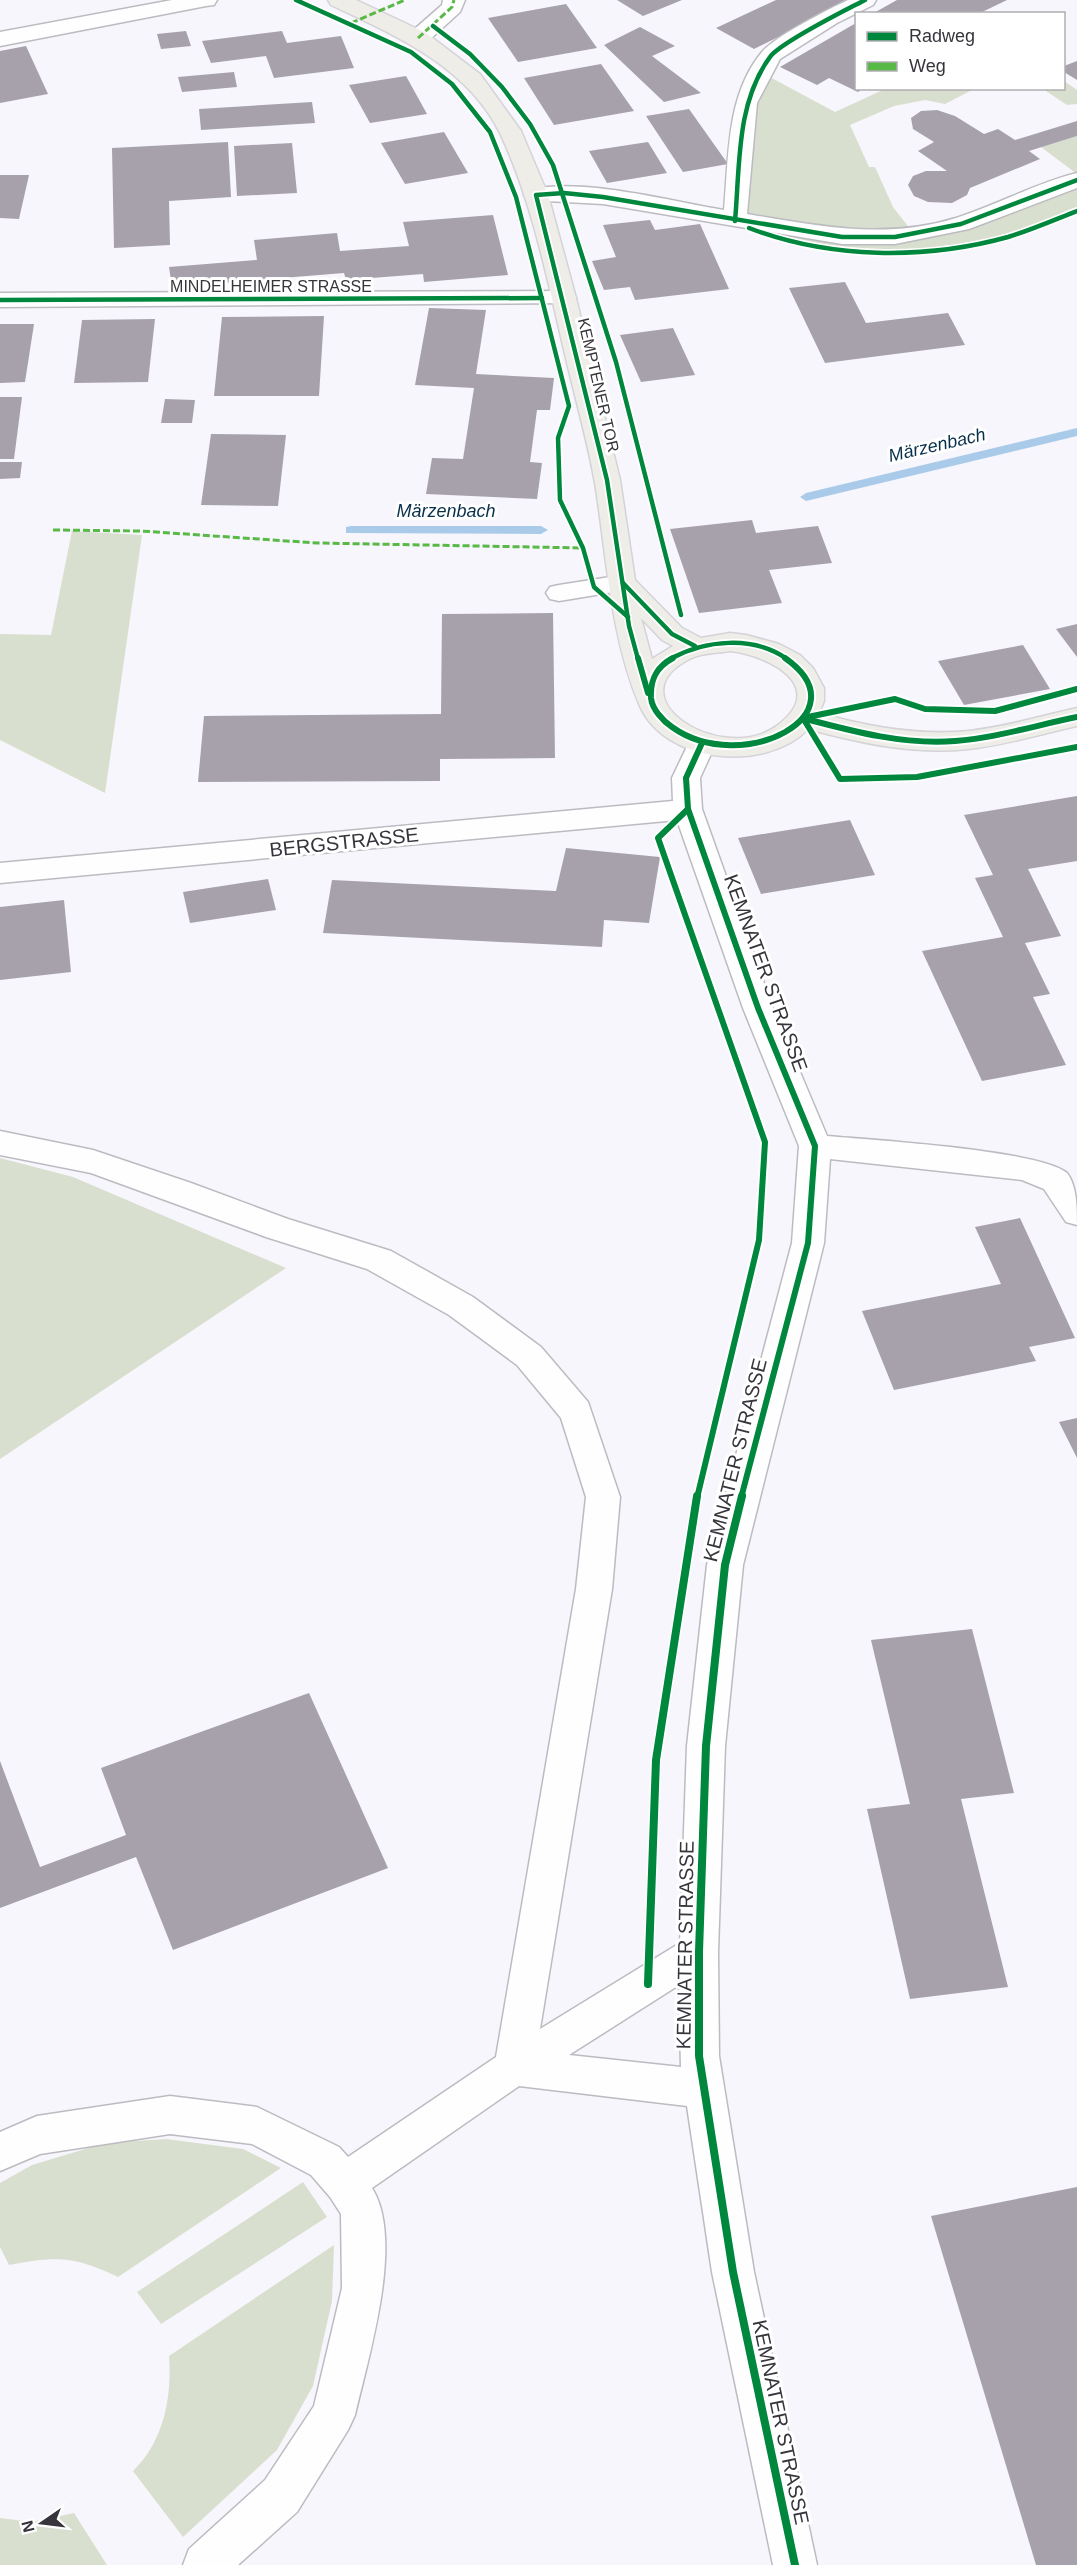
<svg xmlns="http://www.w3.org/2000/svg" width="1077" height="2565" font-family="Helvetica,sans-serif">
<rect width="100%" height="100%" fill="#f7f6fc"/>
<!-- green -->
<g fill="#d9dfce">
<path d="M768 76 835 112 885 89H974L945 104 925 100 894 106 850 125 869 167H875L893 207 911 230 892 233 745 219 753 103Z"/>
<path d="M1064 81 1077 90V104L1067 105 1043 89 1064 88Z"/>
<path d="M1077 136V174L1041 147Z"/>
<path d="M1077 186V208C1050 218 1022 231 995 238 925 256 816 261 751 226L896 240Z"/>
<path d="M72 531 142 535 105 793 0 740V634L51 635Z"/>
<path d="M0 1158 73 1177 286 1268 0 1459Z"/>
<path d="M166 2139 243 2149 281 2168 118 2277C73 2256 58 2256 9 2265L0 2247V2183L32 2165 105 2143Z"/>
<path d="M303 2182 327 2217 161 2324 137 2292Z"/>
<path d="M334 2245 332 2301 313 2386 277 2450 183 2537 133 2471C164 2441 172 2397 169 2356Z"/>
<path d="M74 2513 107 2565H0V2518L32 2522Z"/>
</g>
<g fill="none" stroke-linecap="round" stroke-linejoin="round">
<!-- stream -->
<g fill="#a9cbe9" fill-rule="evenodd">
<path d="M1077 428V436L806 501 800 497 806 493Z"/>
<path d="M351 526H541L548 530 541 534 346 533V527Z"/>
</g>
</g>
<!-- building -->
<g fill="#a7a1ac">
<path d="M617 0H682L643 16Z"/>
<path d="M776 0H854L754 49 716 28Z"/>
<path d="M897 0H1007L978 14H872Z"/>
<path d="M566 4 597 48 518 62 488 18Z"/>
<path d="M856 23V88H864L858 92 829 78 817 85 780 67Z"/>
<path d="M640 27 675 46 652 56 701 93 664 102 604 45Z"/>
<path d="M186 31 191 46 161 49 157 34Z"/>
<path d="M282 31 287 43 341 36 354 68 274 78 266 56 211 63 202 41Z"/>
<path d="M26 46 48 94 0 103V51Z"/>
<path d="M1077 61V80L1064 72V66Z"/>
<path d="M601 64 634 111 554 125 524 78Z"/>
<path d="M234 72 237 87 182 92 178 77Z"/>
<path d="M406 76 427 114 370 123 349 85Z"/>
<path d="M312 102 315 123 201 130 199 109Z"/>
<path d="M689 109 728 164 683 172 646 116Z"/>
<path d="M937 110 955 116 984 134 998 129 1015 140 1077 121V136L1029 151 1040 159 970 188 967 195 952 203 928 202 914 196 908 185 913 176 926 171H947L918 151 934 142 913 129 911 118 921 111Z"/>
<path d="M444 132 468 173 405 184 381 143Z"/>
<path d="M228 142 231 197 169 201 170 245 114 248 112 148Z"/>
<path d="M648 142 667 173 607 183 589 151Z"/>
<path d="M292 143 297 193 237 196 234 146Z"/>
<path d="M0 175H29L19 219 0 218Z"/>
<path d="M493 215 508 275 424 282 423 274 346 280 344 273 172 287 169 267 257 260 254 240 337 233 340 251 409 246 403 222Z"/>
<path d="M650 220 655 230 700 224 729 289 635 300 630 287 604 290 592 261 616 257 603 225Z"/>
<path d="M845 282 866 323 948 313 965 345 825 363 789 288Z"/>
<path d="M429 308 486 310 476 374 554 378 550 410H537L530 462 542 463 537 499 426 494 432 458 463 459 474 388 415 385Z"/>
<path d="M324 316 319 396H214L222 317Z"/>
<path d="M155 319 148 382 74 383 82 320Z"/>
<path d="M0 324H34L25 382 0 383Z"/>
<path d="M673 328 695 375 641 382 620 335Z"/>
<path d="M0 397H22L14 459H0Z"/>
<path d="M165 399 195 400 192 423H161Z"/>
<path d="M211 434 286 435 278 506 201 505Z"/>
<path d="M0 462H22L20 478 0 479Z"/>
<path d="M752 520 756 533 818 526 832 563 769 570 782 603 699 613 670 529Z"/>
<path d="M553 613 555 758 440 759V781L198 782 204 716 441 714 442 614Z"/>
<path d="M1077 624V657L1056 629Z"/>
<path d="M1023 645 1050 689 964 705 938 661Z"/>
<path d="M1077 796V861L1028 869 1061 936 1025 943 1050 994 1033 997 1066 1065 982 1081 922 951 1003 937 975 878 993 875 964 815Z"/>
<path d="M850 820 875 875 761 894 738 838Z"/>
<path d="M566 848 660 857 649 923 604 920 602 947 323 933 332 880 556 891Z"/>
<path d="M268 879 276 910 190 923 183 892Z"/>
<path d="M64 900 71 972 0 980V907Z"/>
<path d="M1020 1218 1075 1338 1029 1347 1036 1361 894 1390 862 1311 1001 1284 975 1227Z"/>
<path d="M1077 1418V1458L1059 1422Z"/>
<path d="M972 1629 1014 1793 961 1799 1008 1987 910 1999 867 1809 910 1804 871 1640Z"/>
<path d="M309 1693 388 1868 173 1950 136 1857 0 1908V1761L40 1867 126 1835 101 1768Z"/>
<path d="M1077 2187V2565H1036L931 2216Z"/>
</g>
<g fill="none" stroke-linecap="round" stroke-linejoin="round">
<!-- minor casing -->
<g stroke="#bcbbc1" stroke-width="3">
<g id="minor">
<path d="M172 0H217L214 5 206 6 0 46V32Z"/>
<path d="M443 0H465L460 12 426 43H410L407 38 410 33 442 5Z"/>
<path d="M848 0H876L873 5 837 23 780 59 757 103 747 214C819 226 885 240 956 218 997 205 1036 183 1077 173V188L969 229 895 244H842L603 204 528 200 524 195 528 190C581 177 669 201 724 210 729 157 726 95 762 52 774 37 829 9 848 0Z"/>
<path d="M564 291 573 293 576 298 573 303 0 307V293Z"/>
<path d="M623 575 632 577 636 583 632 589 559 601 550 599 546 593 550 587 559 585Z"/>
<path d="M702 734 712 736 716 743 700 778 702 809 773 1008 827 1136C870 1140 1040 1150 1067 1173 1077 1186 1077 1208 1077 1225L1066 1222 1044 1189 1022 1180 830 1159 824 1243 743 1565 725 1746 718 1952 719 2056 754 2272 817 2565H773L712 2272 687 2106 519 2086 372 2188C405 2240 368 2358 355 2415L348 2430 297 2512 238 2565H183L189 2549 265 2480 314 2406 342 2288 341 2214 330 2197 311 2175 252 2144 170 2134 40 2154 0 2171V2132L37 2116 170 2096 257 2107 339 2147 348 2157 496 2057 576 1589 586 1497 561 1418 517 1365 449 1315 367 1269 266 1237 91 1173 0 1155V1131L93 1150 191 1183 288 1219 391 1251 473 1297 541 1347 588 1402 620 1497 612 1589 540 2029 680 1943 687 1746 707 1565 792 1243 799 1146 743 1008 677 820 0 883V863L673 801 672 778 692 736ZM679 1985 681 2067 569 2055Z"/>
</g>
</g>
<!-- major casing -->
<g stroke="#d4d3d7" stroke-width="3">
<path id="major" d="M328 0H356L426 33 480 74 521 131 548 195 576 298 620 480 635 580 682 628 701 638 730 633 746 635 779 644 800 655 813 668 824 688V701L819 713C868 727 919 736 969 731 1006 727 1041 716 1077 708V726C1041 734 1005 745 968 749 914 755 860 743 808 729 766 773 663 764 639 704 610 635 607 557 595 483 587 438 574 394 564 350 547 278 532 201 500 133 467 66 395 35 331 5ZM641 618 662 640 673 646 652 659ZM730 651C768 655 829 686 778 725 721 768 609 695 694 657 704 653 719 653 730 651Z"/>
</g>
<!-- minor -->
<use href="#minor" fill="#fefeff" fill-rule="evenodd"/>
<!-- major -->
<use href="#major" fill="#efede8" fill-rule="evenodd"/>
<!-- quiet -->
<g stroke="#58b947" stroke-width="3" stroke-dasharray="7 3" stroke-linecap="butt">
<path d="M351 23 405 0"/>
<path d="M418 38 452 7 454 0"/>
<path d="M53 530 141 531 317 543 583 548"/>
</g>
<!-- cycleway-far2 casing -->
<g stroke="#fff" stroke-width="8">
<g id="cycleway-far2">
<path d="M296 0 411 52 452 84 490 132 516 197 569 406 558 438 560 500 583 548 594 587 628 617"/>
<path d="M433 26 470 54 502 87 530 124 553 165 616 362 681 615"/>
<path d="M735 221C740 166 736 103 770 57 781 42 846 10 865 0"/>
<path d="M749 228C829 259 925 260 1008 237 1031 230 1054 220 1077 211"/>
<path d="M0 300 542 298"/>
<path d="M623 583 672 634 695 646"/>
<path d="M638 659 629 626 607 480 536 195 564 193 603 197 842 237H895L961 224 1077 180"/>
<path d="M670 659C705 640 753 635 787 659"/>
</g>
</g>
<!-- cycleway-far1 casing -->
<g stroke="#fff" stroke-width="10">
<g id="cycleway-far1">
<path d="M638 658 648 693"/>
<path d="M673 658C656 667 650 680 651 698 652 709 663 721 672 727 742 777 865 714 785 658"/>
<path d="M803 718 840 779 917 777 1077 747"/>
<path d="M803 718 895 699 925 709 995 711 1077 689"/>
<path d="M806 719C855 732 905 745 955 741 996 738 1037 725 1077 717"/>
<path d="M702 743 686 778 688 809 758 1008 815 1146 808 1243 741 1498"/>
<path d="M688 809 658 838 765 1142 759 1240 697 1498"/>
</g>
</g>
<!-- cycleway casing -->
<g stroke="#fff" stroke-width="11">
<g id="cycleway">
<path d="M742 1496 725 1565 706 1746 699 1952V2056L733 2272 795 2565"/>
<path d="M648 1984 656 1760 697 1496"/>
</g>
</g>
<!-- cycleway-far2 -->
<use href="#cycleway-far2" stroke="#00873e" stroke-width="4.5"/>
<!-- cycleway-far1 -->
<use href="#cycleway-far1" stroke="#00873e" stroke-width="6"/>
<!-- cycleway -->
<use href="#cycleway" stroke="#00873e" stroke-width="8"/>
</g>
<g text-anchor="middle" stroke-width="6" stroke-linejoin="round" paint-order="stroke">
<!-- far-street labels -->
<g font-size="16" fill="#37343c" stroke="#fff">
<text x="271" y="292">MINDELHEIMER STRASSE</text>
<text transform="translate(599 385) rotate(77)" y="6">KEMPTENER TOR</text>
</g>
<!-- far-water labels -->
<g font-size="18" font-style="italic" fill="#09304b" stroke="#fff">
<text transform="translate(937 445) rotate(-13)" y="6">Märzenbach</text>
<text x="446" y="517">Märzenbach</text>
</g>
<!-- street labels -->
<g font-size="20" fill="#37343c" stroke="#fff">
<text transform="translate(344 842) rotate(-6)" y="7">BERGSTRASSE</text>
<text transform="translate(766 973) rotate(70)" y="7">KEMNATER STRASSE</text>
<text transform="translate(735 1460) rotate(-76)" y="7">KEMNATER STRASSE</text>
<text transform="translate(685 1945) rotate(-89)" y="7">KEMNATER STRASSE</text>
<text transform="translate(781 2422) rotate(78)" y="7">KEMNATER STRASSE</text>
</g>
</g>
<!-- legend -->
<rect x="855" y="12" width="210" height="78" fill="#ffffff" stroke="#afaeb1" stroke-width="1.5"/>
<rect x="867" y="32" width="30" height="9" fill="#00873e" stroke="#afaeb1" stroke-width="1.5"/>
<text x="909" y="42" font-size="18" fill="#37343c">Radweg</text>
<rect x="867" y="62" width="30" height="9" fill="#58b947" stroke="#afaeb1" stroke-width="1.5"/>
<text x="909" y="72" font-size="18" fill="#37343c">Weg</text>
<!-- north arrow -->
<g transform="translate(42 2523) rotate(256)" stroke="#ffffff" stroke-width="4.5" paint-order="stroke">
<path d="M0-4.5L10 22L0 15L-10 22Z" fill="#37343c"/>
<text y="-9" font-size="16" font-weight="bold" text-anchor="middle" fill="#37343c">N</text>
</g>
</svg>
